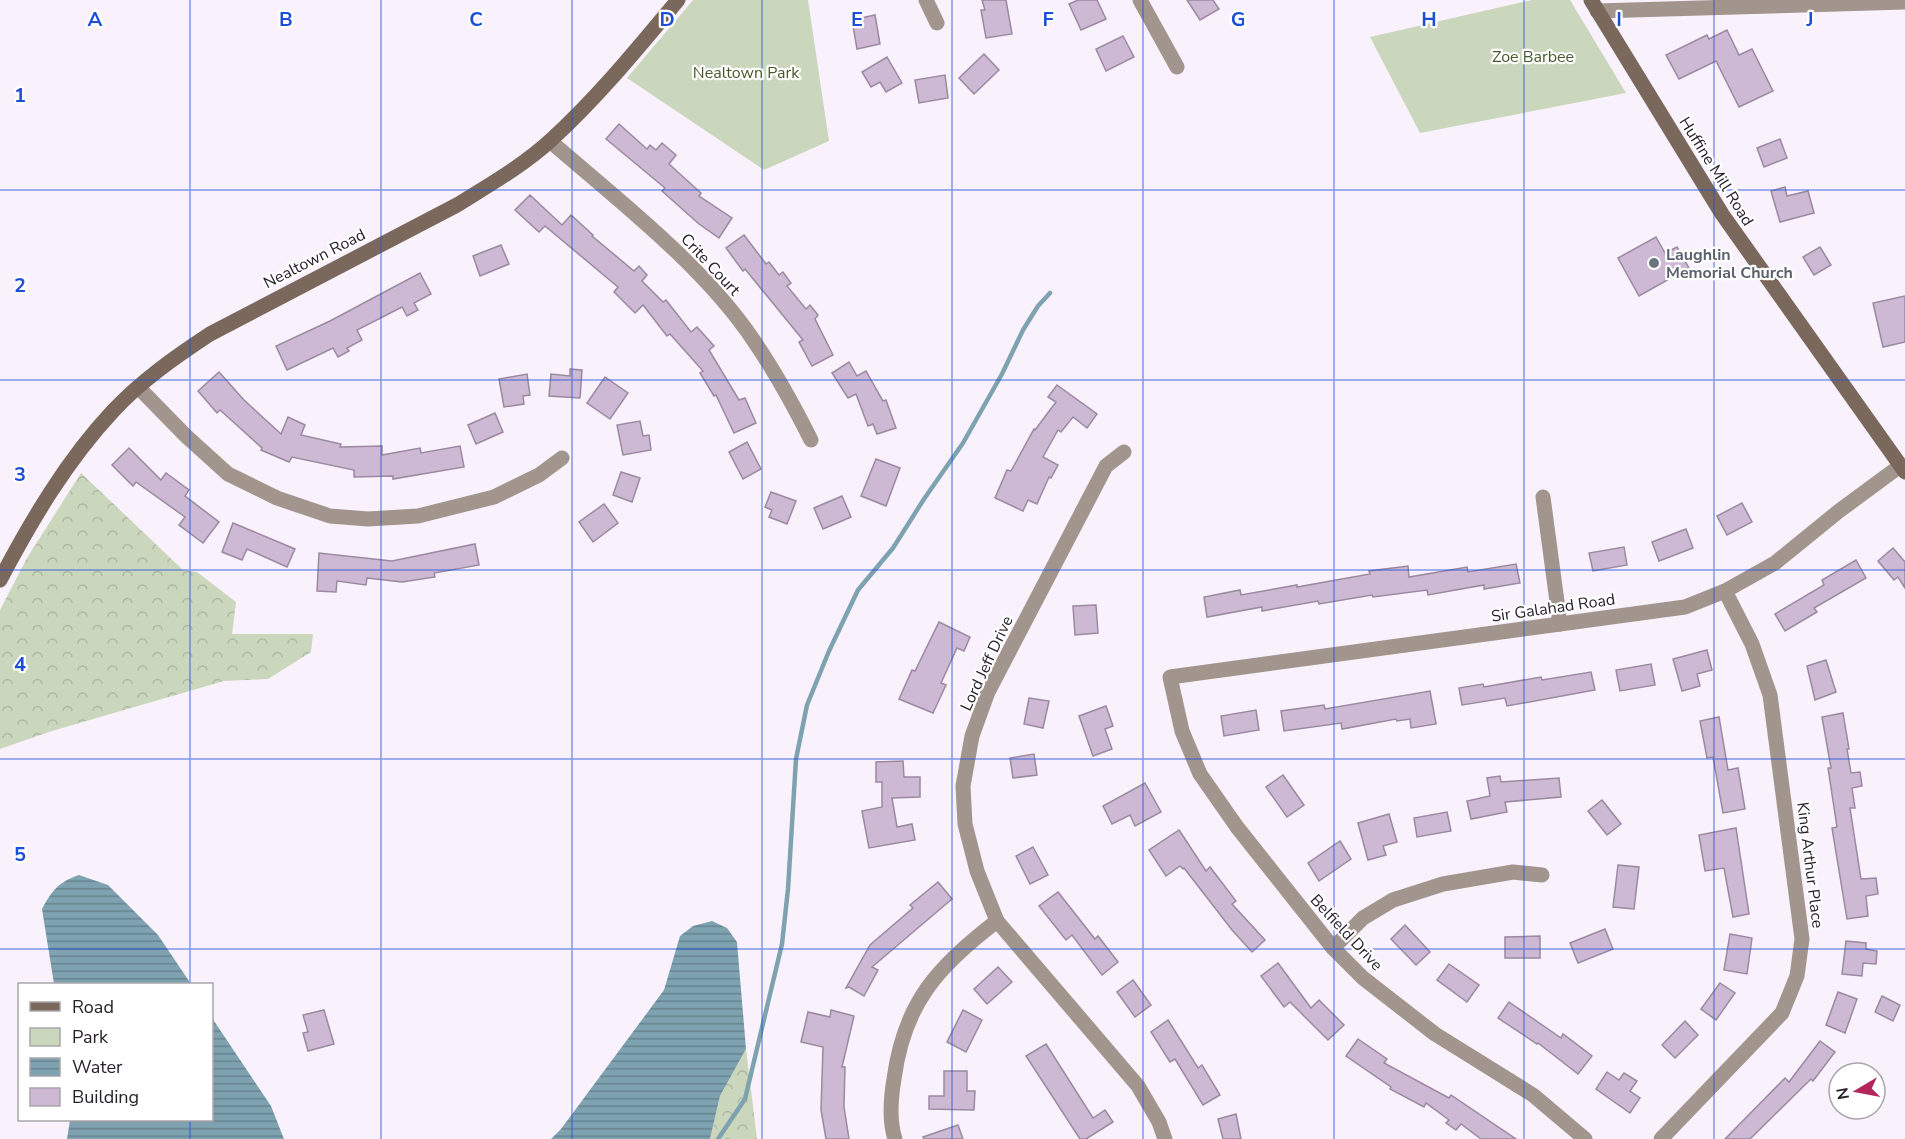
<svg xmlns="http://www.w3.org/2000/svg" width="1905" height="1139" font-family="'Nunito Sans',sans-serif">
<defs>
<pattern id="forest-crowns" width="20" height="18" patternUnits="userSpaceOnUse" patternTransform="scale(1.5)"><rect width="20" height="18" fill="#cad7bc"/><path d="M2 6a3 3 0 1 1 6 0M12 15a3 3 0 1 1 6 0" fill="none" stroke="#aeb8a2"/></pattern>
<pattern id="water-rules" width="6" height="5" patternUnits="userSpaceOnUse" patternTransform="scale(1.5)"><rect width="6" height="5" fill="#7ea2b0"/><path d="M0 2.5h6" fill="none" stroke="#67848f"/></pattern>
</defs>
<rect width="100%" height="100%" fill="#f9f2fc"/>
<!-- forest -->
<g fill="url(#forest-crowns)">
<path d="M81 473 183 570 197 572 236 602 232 634H313L311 652 268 679 224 681 52 731 0 749V610L27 558Z"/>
<path d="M746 1049 757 1139H710L720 1096Z"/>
</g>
<!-- park -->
<g fill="#cad7bc">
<path d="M693 0H808L829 141 764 170 627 78Z"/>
<path d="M1532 0H1570L1626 93 1420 133 1370 37Z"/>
</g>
<!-- water -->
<g fill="url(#water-rules)">
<path d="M79 875 108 885 158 935 191 984H54L42 909C52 890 59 882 79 875Z"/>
<path d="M712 921 727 928 737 942 746 1049 720 1096 710 1139H551L561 1129 664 990 680 936 693 926Z"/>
<path d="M212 1018 271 1106 284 1139H67L70 1120H212Z"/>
</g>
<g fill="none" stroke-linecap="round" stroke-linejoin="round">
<!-- stream -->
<path stroke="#7ea2b0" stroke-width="4.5" d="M718 1139 745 1099 782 944 788 889 796 759 807 705 829 651 858 590 893 548 924 499 963 443 1002 374 1023 330 1038 306 1050 293"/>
</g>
<!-- building -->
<g fill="#ceb9d5" stroke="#9a89a0" stroke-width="1.5">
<path d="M982 0H1006L1012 34 986 38 981 10H985Z"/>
<path d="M1078 0H1097L1106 19 1081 30 1069 4Z"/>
<path d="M1187 0H1213L1219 9 1200 20Z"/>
<path d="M875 15 880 44 857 49 852 20Z"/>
<path d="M1727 30 1739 55 1752 49 1773 91 1739 107 1716 61 1679 79 1666 55 1707 35 1709 39Z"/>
<path d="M1123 36 1134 57 1106 71 1096 49Z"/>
<path d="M984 54 999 70 974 94 959 78Z"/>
<path d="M887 57 902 83 886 92 880 82 871 87 862 72Z"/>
<path d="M945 75 948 98 919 103 915 80Z"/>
<path d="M619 124 647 149 650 145 656 150 662 143 676 155 669 164 701 193 699 196 732 218 719 238 699 224 662 191 665 188 606 139Z"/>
<path d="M1780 139 1787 158 1764 167 1757 148Z"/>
<path d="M1785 187 1787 196 1808 191 1814 213 1780 222 1771 191Z"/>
<path d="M530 195 562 225 571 215 593 235 592 236 634 271 639 266 647 275 642 281 663 302 666 300 691 332 697 327 714 346 709 350 739 400 745 398 756 423 734 433 716 395 714 396 700 373 703 371 670 334 667 336 643 305 635 313 614 292 618 287 545 226 539 232 515 210Z"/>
<path d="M744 235 766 264 769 262 779 275 783 272 791 283 787 286 806 309 810 305 818 315 815 319 833 355 812 366 799 342 803 340 745 269 743 271 726 248Z"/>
<path d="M1656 237 1665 253 1677 247 1689 268 1639 296 1618 258Z"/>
<path d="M501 245 509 264 480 276 473 256Z"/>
<path d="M1820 247 1831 265 1814 275 1803 257Z"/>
<path d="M420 273 431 294 414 303 418 310 407 316 402 307 357 330 362 340 347 348 349 351 338 357 333 348 287 370 276 346 330 321Z"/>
<path d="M1905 296V342L1883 347 1873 303Z"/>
<path d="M849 362 857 376 866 371 883 401 886 400 896 428 877 434 873 424 868 426 856 394 848 398 832 373Z"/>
<path d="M570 369 582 370 580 398 549 396 551 374 570 376Z"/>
<path d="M219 372 244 400 281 434 288 417 305 425 301 435 341 444 340 447 382 446V455L420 448 421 453 460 446 464 467 393 479V476L354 477V470L292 457 289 462 261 450 262 448 220 410 217 413 198 391Z"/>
<path d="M527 374 530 395 523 396 524 404 504 407 499 379Z"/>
<path d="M605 377 628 393 610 419 587 403Z"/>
<path d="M1057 385 1097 414 1087 428 1073 417 1061 432 1058 430 1043 457 1058 465 1051 478 1049 477 1037 504 1028 500 1023 511 995 498 1007 470 1011 471 1034 429 1035 430 1056 402 1048 397Z"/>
<path d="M495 413 503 432 476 444 468 425Z"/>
<path d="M640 421 643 436 649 435 651 450 623 455 617 425Z"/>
<path d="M747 442 761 469 743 479 729 452Z"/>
<path d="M129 448 161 480 166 473 189 490 185 496 219 522 203 543 179 525 185 517 136 482 133 486 112 465Z"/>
<path d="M876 459 900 468 886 506 861 496Z"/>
<path d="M621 472 640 478 632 502 613 495Z"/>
<path d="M771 492 796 501 787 524 769 517 772 510 765 507Z"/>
<path d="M842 496 851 517 823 529 814 508Z"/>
<path d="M1742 503 1752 522 1727 535 1717 516Z"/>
<path d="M604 504 618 523 593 542 579 522Z"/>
<path d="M233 523 295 549 287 567 247 549 242 560 222 552Z"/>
<path d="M1686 529 1693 548 1659 561 1652 542Z"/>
<path d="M475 544 479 565 434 573 435 577 402 582 367 578 366 585 337 581 336 592 317 591 319 553 392 561Z"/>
<path d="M1624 547 1627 565 1593 571 1589 553Z"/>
<path d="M1893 548 1905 562V588L1898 577 1894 580 1878 561Z"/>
<path d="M1856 560 1866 578 1814 608 1817 612 1785 631 1775 614 1824 585 1822 580Z"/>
<path d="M1516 564 1520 583 1484 589V585L1428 595 1427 590 1373 597 1372 595 1319 604 1318 601 1262 611V607L1207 617 1204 597 1240 590 1241 595 1297 585V587L1370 574 1369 571 1408 566 1409 577 1467 567 1468 572Z"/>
<path d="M1096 605 1098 633 1075 635 1073 606Z"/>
<path d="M939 622 970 637 964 651 957 648 941 683 946 685 933 713 899 699 912 670 915 671Z"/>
<path d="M1707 650 1712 670 1697 674 1700 686 1682 691 1673 659Z"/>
<path d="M1826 660 1836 692 1815 700 1807 666Z"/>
<path d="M1651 664 1655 685 1620 691 1616 670Z"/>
<path d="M1591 672 1595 690 1507 706 1505 698 1462 705 1459 688 1483 684 1484 687 1541 677 1542 680Z"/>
<path d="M1430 691 1436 724 1411 728 1410 719 1397 721 1396 719 1342 729 1341 723 1284 731 1281 711 1324 705 1325 709Z"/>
<path d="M1029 698 1049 701 1043 728 1024 724Z"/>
<path d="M1106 706 1113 726 1105 729 1112 749 1093 756 1079 716Z"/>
<path d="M1256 710 1259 730 1224 736 1221 716Z"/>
<path d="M1843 713 1849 749H1847L1851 773 1860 772 1862 786 1852 788 1855 808H1850L1861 879 1876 878 1878 894 1866 896 1868 916 1847 919 1832 828 1837 827 1828 768H1831L1822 717Z"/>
<path d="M1719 717 1728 770 1738 768 1745 809 1723 813 1713 757 1707 758 1700 721Z"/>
<path d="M1034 754 1037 775 1013 778 1010 758Z"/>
<path d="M903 761 904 777H920V797L892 798 897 827 912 824 915 840 869 848 862 811 882 807V782H876V762Z"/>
<path d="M1283 775 1304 805 1287 817 1266 787Z"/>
<path d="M1500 776 1501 782 1559 778 1561 797 1505 802 1507 812 1471 819 1467 801 1490 796 1487 778Z"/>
<path d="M1145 783 1161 812 1135 826 1130 815 1112 824 1103 806Z"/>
<path d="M1602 800 1621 824 1607 835 1588 811Z"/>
<path d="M1447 812 1451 831 1417 837 1414 818Z"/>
<path d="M1389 814 1397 842 1383 846 1386 855 1368 860 1358 823Z"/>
<path d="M1736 828 1749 914 1733 917 1724 868 1705 871 1699 835Z"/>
<path d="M1179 830 1206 871 1210 867 1236 901 1232 904 1265 940 1252 952 1232 930 1184 868 1183 869 1180 866 1166 876 1149 850Z"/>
<path d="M1340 841 1351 859 1319 881 1308 863Z"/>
<path d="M1033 847 1048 875 1030 884 1016 856Z"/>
<path d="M1618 865 1639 867 1634 909 1613 907Z"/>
<path d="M938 882 952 899 872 967 878 970 864 996 849 987 846 988 870 945 913 908 910 905Z"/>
<path d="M1058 892 1095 939 1098 936 1118 962 1102 975 1072 935 1066 940 1039 906Z"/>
<path d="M1405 925 1430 952 1416 965 1391 939Z"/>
<path d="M1605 929 1613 949 1578 963 1570 943Z"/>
<path d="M1730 934 1752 938 1747 974 1724 970Z"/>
<path d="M1540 936V958H1505V937Z"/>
<path d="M1846 941 1866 943V949L1877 951 1876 964 1863 963 1862 976 1842 974Z"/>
<path d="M1278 963 1311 1008 1319 1000 1344 1025 1328 1040 1290 1002 1284 1007 1261 976Z"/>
<path d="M1449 964 1479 985 1467 1002 1437 980Z"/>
<path d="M998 967 1012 982 987 1004 974 989Z"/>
<path d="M1133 980 1151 1005 1135 1017 1117 992Z"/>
<path d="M1720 983 1735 993 1716 1020 1701 1009Z"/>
<path d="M1838 992 1857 999 1845 1033 1826 1025Z"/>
<path d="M1882 996 1900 1005 1893 1021 1875 1012Z"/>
<path d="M1509 1002 1561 1038 1563 1034 1592 1056 1578 1074 1538 1043 1537 1044 1498 1018Z"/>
<path d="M324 1010 334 1044 308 1051 303 1033 308 1032 303 1015Z"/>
<path d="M831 1010 854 1016 842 1067H845L844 1107 849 1139H826L821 1110 823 1047 801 1042 808 1012 830 1017Z"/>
<path d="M963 1010 982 1020 966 1052 947 1042Z"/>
<path d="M1168 1020 1198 1068 1202 1065 1220 1095 1203 1105 1175 1059 1170 1062 1151 1032Z"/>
<path d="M1685 1021 1698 1035 1675 1058 1662 1045Z"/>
<path d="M1358 1039 1387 1059 1384 1063 1449 1098 1451 1095 1516 1139H1481L1461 1124 1456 1130 1446 1123 1449 1120 1426 1103 1424 1107 1390 1089 1391 1087 1346 1056Z"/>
<path d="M1820 1041 1835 1052 1813 1081 1811 1079 1750 1139H1725L1785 1078 1789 1082Z"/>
<path d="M1046 1044 1093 1118 1105 1110 1113 1122 1086 1139H1080L1026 1056Z"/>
<path d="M944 1071H967V1091H975L974 1110 929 1109V1096H944Z"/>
<path d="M1607 1072 1619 1080 1624 1073 1637 1081 1630 1091 1640 1098 1630 1113 1596 1089Z"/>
<path d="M1236 1114 1241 1139H1223L1218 1119Z"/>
<path d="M958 1125 963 1139H924L923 1137Z"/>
</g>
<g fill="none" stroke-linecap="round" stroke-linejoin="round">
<!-- street -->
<g stroke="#a2958d" stroke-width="15">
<path d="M926 0 937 23"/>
<path d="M1140 0 1177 67"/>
<path d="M1597 11 1905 2"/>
<path d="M550 141C618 200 704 266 754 341 776 373 794 406 811 440"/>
<path d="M138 387 186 436 228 474 277 498 330 516 368 519 418 516 494 497 539 475 562 458"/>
<path d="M1124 452 1106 466 988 692 972 736 963 786 965 824 977 871 997 921 1138 1086 1159 1122 1165 1139"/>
<path d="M1543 497 1560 624"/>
<path d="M1333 948 1363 918 1393 900 1443 884 1513 872 1542 875"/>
<path d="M895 1139C889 1121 891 1097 894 1079 904 1003 938 966 997 921"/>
<path d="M1585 1139 1533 1095 1435 1034 1363 978 1333 948 1237 827 1200 774 1182 731 1170 677 1685 607 1725 591 1775 563 1839 511 1900 466"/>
<path d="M1661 1139 1782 1013 1797 976 1802 939 1770 695 1752 644 1725 591"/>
</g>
<!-- secondary -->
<g stroke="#7a685c" stroke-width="15">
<path d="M1591 0 1722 214 1905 472"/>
<path d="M0 580C31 521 67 460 113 411 141 381 175 357 210 334L457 205C489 185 524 165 551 140 598 97 638 48 678 0"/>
</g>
</g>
<!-- grid -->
<path fill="none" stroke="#1d4ed8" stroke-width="1.5" stroke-opacity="0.55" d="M190 0V984M381 0V1139M572 0V1139M762 0V1139M952 0V1139M1143 0V1139M1334 0V1139M1524 0V1139M1714 0V1139M0 190H1905M0 380H1905M0 570H1905M0 759H1905M0 949H1905M190 1120V1139"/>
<!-- markers -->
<circle fill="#6b7280" stroke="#fff" stroke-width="2" cx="1654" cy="263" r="6"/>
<g text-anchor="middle" stroke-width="4.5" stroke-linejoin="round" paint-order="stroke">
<!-- park labels -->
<g font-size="16" fill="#45592b" stroke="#fff">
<text x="1533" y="62">Zoe Barbee</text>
<text x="746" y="78">Nealtown Park</text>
</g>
<!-- street labels -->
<g font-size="16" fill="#27202a" stroke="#fff">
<text transform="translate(1717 171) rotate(58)" y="6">Huffine Mill Road</text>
<text transform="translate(314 258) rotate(-27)" y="6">Nealtown Road</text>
<text transform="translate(711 264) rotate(47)" y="6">Crite Court</text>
<text transform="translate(1553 607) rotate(-8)" y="6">Sir Galahad Road</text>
<text transform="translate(986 663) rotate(-65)" y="6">Lord Jeff Drive</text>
<text transform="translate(1811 865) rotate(83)" y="6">King Arthur Place</text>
<text transform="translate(1347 932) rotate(47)" y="6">Belfield Drive</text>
</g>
<!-- worship labels -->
<g font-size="16" font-weight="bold" fill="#5b616d" stroke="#fff" text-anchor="start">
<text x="1666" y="260">Laughlin<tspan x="1666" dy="18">Memorial Church</tspan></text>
</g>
</g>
<g font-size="20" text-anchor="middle" font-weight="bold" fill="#1d4ed8" stroke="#fff" stroke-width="4.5" stroke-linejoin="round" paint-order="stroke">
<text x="95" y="26">A</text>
<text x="286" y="26">B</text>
<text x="476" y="26">C</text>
<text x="667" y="26">D</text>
<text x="857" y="26">E</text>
<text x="1048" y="26">F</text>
<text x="1238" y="26">G</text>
<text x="1429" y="26">H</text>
<text x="1619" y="26">I</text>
<text x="1810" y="26">J</text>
<text x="20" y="102">1</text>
<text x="20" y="292">2</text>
<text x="20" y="481">3</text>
<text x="20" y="671">4</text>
<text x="20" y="861">5</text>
</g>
<!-- legend -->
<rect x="18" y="983" width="195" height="138" fill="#ffffff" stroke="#a9a6aa" stroke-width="1.5"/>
<rect x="30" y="1002" width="30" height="9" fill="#7a685c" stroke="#a9a6aa" stroke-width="1.5"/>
<text x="72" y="1013" font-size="18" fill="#27202a">Road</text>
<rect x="30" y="1028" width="30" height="18" fill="#cad7bc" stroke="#a9a6aa" stroke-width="1.5"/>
<text x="72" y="1043" font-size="18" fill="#27202a">Park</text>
<rect x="30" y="1058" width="30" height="18" fill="url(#water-rules)" stroke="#a9a6aa" stroke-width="1.5"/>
<text x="72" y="1073" font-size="18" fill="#27202a">Water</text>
<rect x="30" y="1088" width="30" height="18" fill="#ceb9d5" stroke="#a9a6aa" stroke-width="1.5"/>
<text x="72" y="1103" font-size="18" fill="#27202a">Building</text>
<!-- north arrow -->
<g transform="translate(1857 1091) rotate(260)"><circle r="28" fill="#ffffff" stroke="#a9a6aa" stroke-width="1.5"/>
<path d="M0-4.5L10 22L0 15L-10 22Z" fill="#b4265b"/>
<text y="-9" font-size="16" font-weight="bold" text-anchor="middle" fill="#27202a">N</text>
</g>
</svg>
